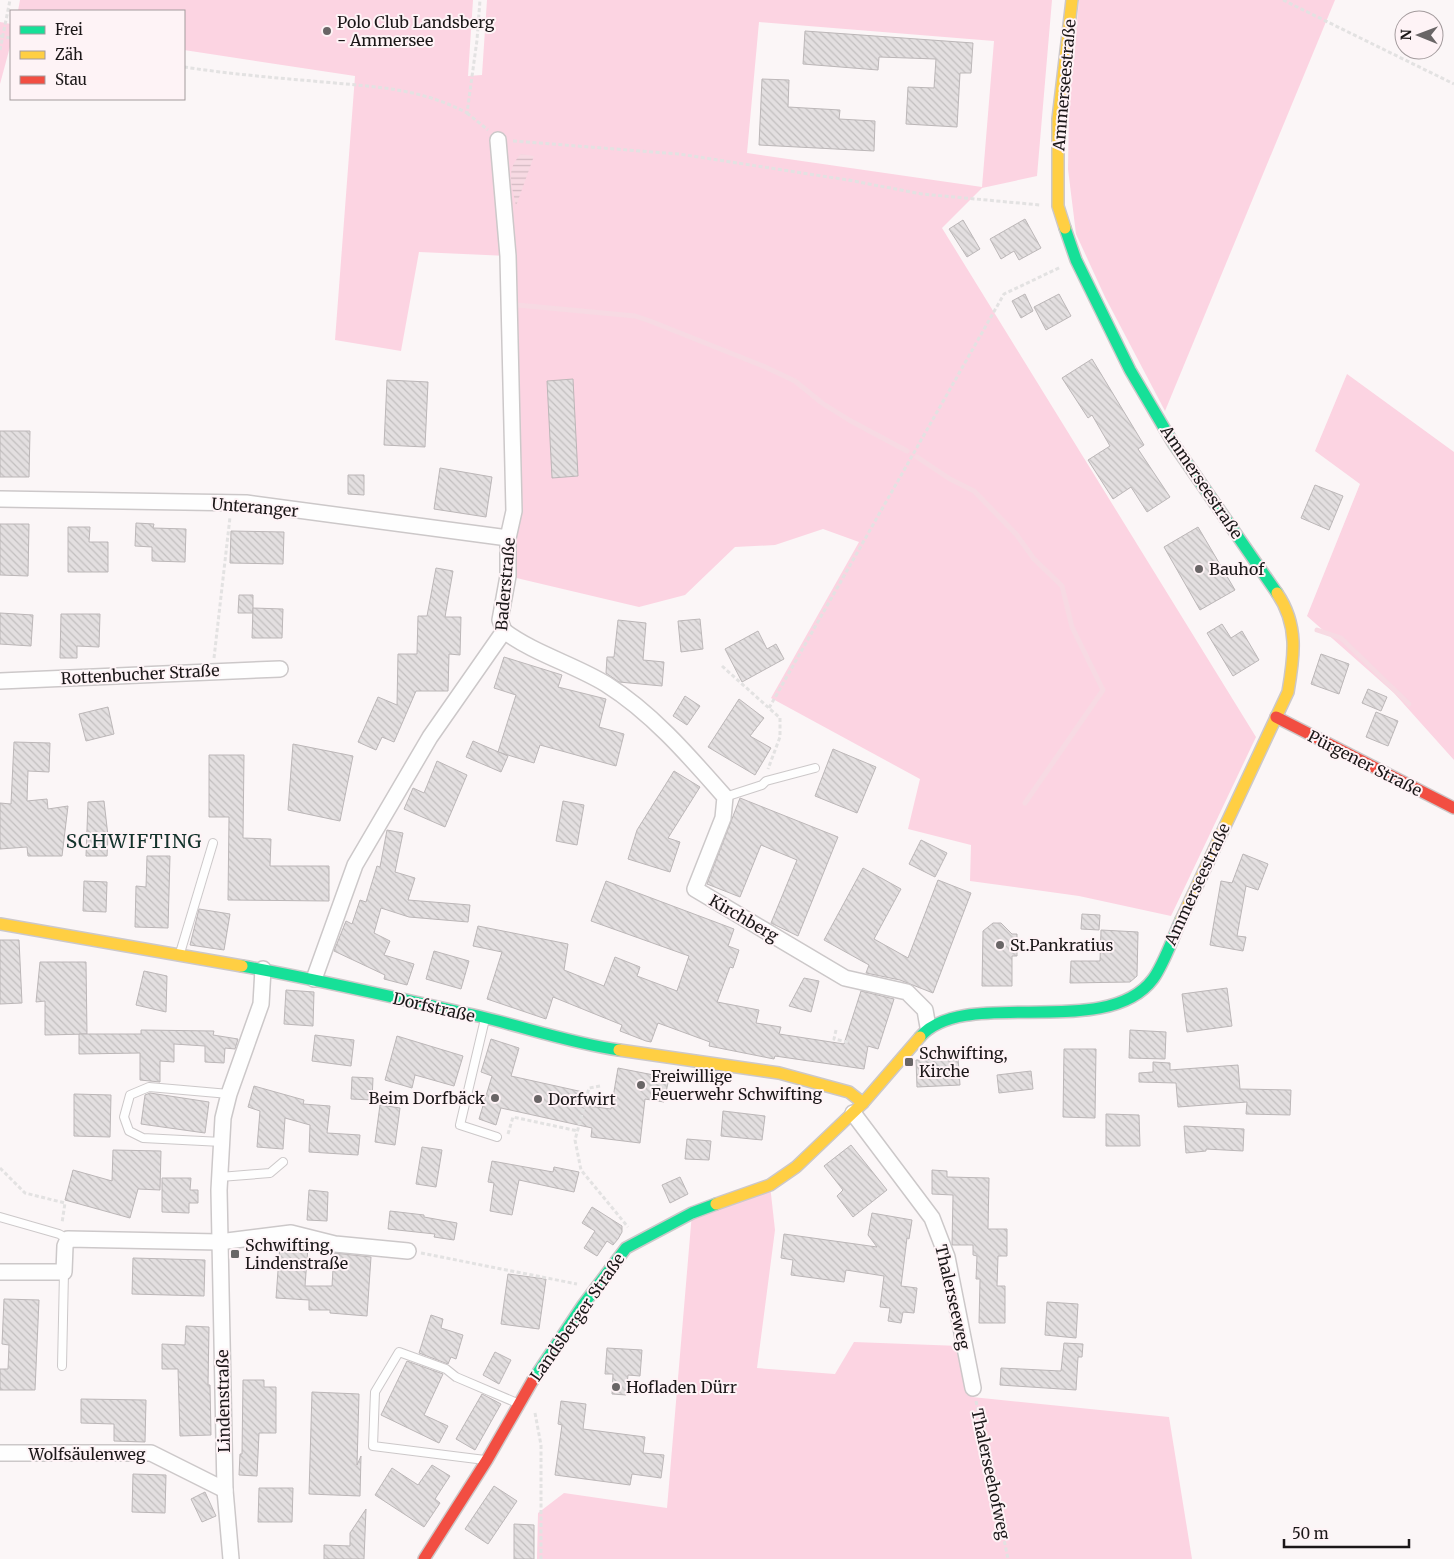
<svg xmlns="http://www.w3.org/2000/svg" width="1454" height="1559" font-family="Merriweather,serif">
<defs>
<pattern id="water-rules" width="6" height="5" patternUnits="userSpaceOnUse" patternTransform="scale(1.25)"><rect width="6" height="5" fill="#f7dae3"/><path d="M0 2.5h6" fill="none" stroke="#d3bac2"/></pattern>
<pattern id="building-back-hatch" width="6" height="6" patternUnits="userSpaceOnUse" patternTransform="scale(1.25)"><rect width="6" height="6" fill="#e3dfe0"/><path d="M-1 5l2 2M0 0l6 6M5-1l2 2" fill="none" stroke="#c2bfbf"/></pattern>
</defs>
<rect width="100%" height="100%" fill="#fbf6f7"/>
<!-- green -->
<g fill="#fcd4e2" fill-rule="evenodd">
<path d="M20 0H473L468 76 482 75 487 0H1052L1037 176 982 188 942 228 1256 737 1171 916 1079 896 970 881 971 845 908 829 920 779 771 698 859 542 823 529 775 545 735 547 685 595 639 607 508 576V256L419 252 401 351 335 340 355 76 184 50V11H18ZM759 22 994 41 982 187 747 153Z"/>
<path d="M1079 0H1335L1165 411 1105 297 1076 234 1068 169 1069 105Z"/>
<path d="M0 22 11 24V43L0 84Z"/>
<path d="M1347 374 1454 452V760L1394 693 1307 616 1360 484 1315 451Z"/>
<path d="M770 1185 775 1230 757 1368 835 1374 854 1342 960 1346 972 1397 1169 1417 1192 1559H537L538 1513 564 1493 667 1508 692 1213Z"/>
</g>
<!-- water -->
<path fill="url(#water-rules)" d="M521 154 534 156 516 206C512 185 505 170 521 154Z"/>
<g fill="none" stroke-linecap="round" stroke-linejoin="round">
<!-- stream -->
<g stroke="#f7dae3" stroke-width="5">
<path d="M517 305 635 316 650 321 763 366 795 381 822 403 849 420 907 451"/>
<path d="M917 457 950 479 974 491 1016 534 1034 559 1062 586 1072 627 1103 690 1025 803"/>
<path d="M1317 630 1341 638 1409 704"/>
</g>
</g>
<!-- building -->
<g fill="url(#building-back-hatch)" stroke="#bcb7b8">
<path d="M805 31 973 43 971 73H960L957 127 906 124 908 87 934 88 936 59 879 57 878 70 803 64Z"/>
<path d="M762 79 789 80 788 107 840 110 839 119 875 121 874 151 759 145Z"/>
<path d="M1025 219 1041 248 1019 260 1014 251 1001 259 990 239Z"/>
<path d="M963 220 980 249 967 257 949 229Z"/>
<path d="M1025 294 1033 311 1021 318 1012 301Z"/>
<path d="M1059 294 1071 316 1046 330 1034 307Z"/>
<path d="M1092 359 1144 445 1138 449 1170 497 1147 512 1131 487 1113 499 1088 460 1110 446 1092 415 1088 418 1062 378Z"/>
<path d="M573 379 578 476 552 478 547 381Z"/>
<path d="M387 380 428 382 425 447 384 445Z"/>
<path d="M0 431H30L29 477H0Z"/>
<path d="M440 468 492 477 486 517 434 509Z"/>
<path d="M348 475H364V495L348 494Z"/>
<path d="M1315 485 1343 496 1329 530 1301 518Z"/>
<path d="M136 523 154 524 153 528 186 529 185 562 152 561V547L135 546Z"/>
<path d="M0 524H29L28 576 0 575Z"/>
<path d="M68 527H90L89 542H108V572H68Z"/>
<path d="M1198 527 1235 590 1200 610 1164 547Z"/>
<path d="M231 531 284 532 283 564 230 563Z"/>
<path d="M436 568 453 571 445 617H461L460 655 449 654 448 691H416L394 742 382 737 376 750 358 742 378 697 397 705 398 654H417L418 616H427Z"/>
<path d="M239 595H253V613H238Z"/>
<path d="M253 608 283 609 282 638H252Z"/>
<path d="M0 613 33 615 31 646 0 644Z"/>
<path d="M61 614H100L99 647 77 646V658H60Z"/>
<path d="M700 619 703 649 681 652 678 621Z"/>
<path d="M618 620 646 623 643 660 664 662 662 686 619 682 606 673 607 657H614Z"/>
<path d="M1222 624 1231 638 1242 631 1259 660 1233 676 1207 633Z"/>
<path d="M758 631 767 649 776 644 784 659 742 682 725 649Z"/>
<path d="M1321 654 1349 664 1339 694 1311 684Z"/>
<path d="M504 657 562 675 558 687 606 699 599 727 624 734 616 766 540 745 534 763 498 752 516 695 494 688Z"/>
<path d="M1368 689 1387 697 1381 711 1362 703Z"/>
<path d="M685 696 700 706 687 725 673 716Z"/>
<path d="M739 699 764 718 750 736 771 748 755 775 708 747Z"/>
<path d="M108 707 114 734 86 741 79 714Z"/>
<path d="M1376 712 1398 721 1388 746 1366 737Z"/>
<path d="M473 741 508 756 501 772 466 757Z"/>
<path d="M14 742 50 743 49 772 28 771 27 801 47 799 48 809 68 806 62 856H28L27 847 0 849V803L11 804Z"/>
<path d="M293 744 353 756 340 821 288 810Z"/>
<path d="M833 749 876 767 857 813 815 796Z"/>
<path d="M209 755H244L243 838 271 839 270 866H329V901L228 900 229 817H209Z"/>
<path d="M437 761 467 775 445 827 404 809 413 788 424 793Z"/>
<path d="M674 771 700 787 668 838 680 842 670 872 628 859 637 830Z"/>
<path d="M740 798 838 837 798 936 771 923 797 860 761 845 740 897 707 884Z"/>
<path d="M104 801 108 836 107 856H86L88 802Z"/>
<path d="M563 801 584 805 577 845 556 841Z"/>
<path d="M387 830 403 833 395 872 415 878 408 900 470 905 468 922 409 917 381 908 374 933 390 941 384 955 414 964 407 985 384 979 385 975 334 951 346 921 352 924 360 900 366 902 377 866 380 867Z"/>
<path d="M921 840 947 853 935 877 909 864Z"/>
<path d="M1243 854 1268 864 1258 890 1246 886 1237 936 1246 937 1243 951 1210 945 1221 881 1232 883Z"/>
<path d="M147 856H170L168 928 135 927 136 886 146 887Z"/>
<path d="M863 868 901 889 874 939 908 958 938 880 971 893 933 993 900 980 866 973 869 965 824 940Z"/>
<path d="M84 881 107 882 106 912 83 911Z"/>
<path d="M606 881 734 929 728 946 739 950 733 968 730 967 717 1002 759 1010 756 1023 781 1027 779 1034 844 1044 861 991 894 999 878 1049 868 1046 864 1069 775 1056 774 1059 709 1046 710 1042 658 1023 651 1042 646 1041 620 1031 622 1025 553 997 546 1019 487 999 502 952 473 946 478 926 568 944 564 970 604 986 615 957 640 967 637 976 677 991 689 956 591 921Z"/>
<path d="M199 909 230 914 224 950 190 945Z"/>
<path d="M1082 914 1100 915 1099 930 1081 929Z"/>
<path d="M993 923H1001L1012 934H1017V956H1012V986H982L983 931Z"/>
<path d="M1101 930 1138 932 1137 976 1130 982 1070 983 1071 961H1100Z"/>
<path d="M0 940H19L22 1003 0 1004Z"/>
<path d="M434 951 469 961 461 989 426 979Z"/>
<path d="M40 962H86L87 1034 45 1035V1001L36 1002Z"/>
<path d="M144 971 167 976 166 1012 136 1005Z"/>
<path d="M804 978 819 981 811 1012 789 1006Z"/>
<path d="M1227 988 1232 1026 1187 1032 1182 994Z"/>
<path d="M286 990 314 992 313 1026 284 1024Z"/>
<path d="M141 1030 214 1031 213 1035 238 1039 235 1049 225 1048 224 1063 205 1062V1046L174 1044V1062L160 1061V1082L140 1080V1053L79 1054V1034H141Z"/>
<path d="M1130 1030 1166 1032 1165 1059 1129 1058Z"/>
<path d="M315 1035 354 1040 351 1066 312 1061Z"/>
<path d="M397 1036 463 1056 454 1086 415 1075 412 1088 385 1080Z"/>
<path d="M491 1039 519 1048 511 1076 583 1092 580 1105 611 1109 618 1068 669 1078 664 1102 645 1099 640 1143 591 1137 592 1128 501 1108 496 1125 479 1119 492 1076 481 1072Z"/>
<path d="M1064 1049H1096L1095 1118 1063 1117Z"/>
<path d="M958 1058 960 1085 917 1087 916 1060Z"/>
<path d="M1153 1062 1170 1063V1070L1238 1065 1240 1089 1291 1090 1290 1115 1246 1114 1247 1102 1178 1107 1176 1083 1139 1082V1073L1153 1072Z"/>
<path d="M1031 1071 1033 1089 999 1093 997 1075Z"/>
<path d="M352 1077 373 1078 372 1100 351 1099Z"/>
<path d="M254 1086 304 1100 303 1104 330 1106 327 1133 360 1135 358 1155 309 1152 310 1125 285 1118 283 1149 257 1147 260 1111 248 1107Z"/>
<path d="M150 1093 209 1102 205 1133 141 1124 145 1095Z"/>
<path d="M74 1094 111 1095 110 1137 74 1136Z"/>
<path d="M380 1105 400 1108 395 1145 375 1142Z"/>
<path d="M723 1111 765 1116 762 1140 721 1136Z"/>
<path d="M1106 1114 1139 1115 1140 1146H1106Z"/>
<path d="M1184 1126 1244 1129 1243 1151 1206 1149V1151L1186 1153Z"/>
<path d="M687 1139 711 1141 709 1160 685 1159Z"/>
<path d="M851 1145 887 1190 853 1217 837 1196 843 1190 824 1166Z"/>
<path d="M422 1147 442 1150 436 1187 416 1184Z"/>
<path d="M113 1150 161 1151 160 1190 138 1189 130 1218 65 1200 73 1170 112 1181Z"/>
<path d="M492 1161 553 1172 554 1167 579 1172 574 1192 519 1180 512 1215 490 1211 494 1183 488 1182Z"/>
<path d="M932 1170 947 1171V1177L989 1178 988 1229H1007V1256H998L997 1286H1005V1323H979L980 1279H976L977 1256 973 1255V1245H952L953 1195 932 1194Z"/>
<path d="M680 1177 688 1194 670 1203 662 1185Z"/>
<path d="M162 1178H191L190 1190H198V1203H189V1213L162 1212Z"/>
<path d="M309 1190 328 1192 327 1221 307 1220Z"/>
<path d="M592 1207 622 1226V1232L618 1239 613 1245 607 1241 597 1256 584 1248 595 1231 582 1223Z"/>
<path d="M390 1211 424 1215V1217L457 1223 454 1240 434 1237 435 1234 388 1229Z"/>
<path d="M872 1213 912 1220 909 1239 907 1238 901 1286 917 1288 914 1313 903 1312 901 1323 888 1321 890 1308 880 1307 884 1276 846 1270 844 1282 791 1275 793 1260 781 1258 784 1234 877 1247 868 1235Z"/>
<path d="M290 1243 308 1247 305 1286H332L334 1253 371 1257 367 1316 330 1313V1310H309V1300L276 1298 280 1244Z"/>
<path d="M133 1258 205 1260 204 1296 132 1294Z"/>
<path d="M508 1274 546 1279 539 1329 501 1324Z"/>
<path d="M4 1299 39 1300 35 1390H0V1369H8L9 1345 2 1344Z"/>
<path d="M1047 1302 1078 1304 1076 1338 1045 1335Z"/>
<path d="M431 1315 443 1319 441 1328 463 1335 456 1359 451 1357 448 1364 419 1353Z"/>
<path d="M186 1326 209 1327 208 1385H210L211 1435 180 1436 178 1369H162V1344L185 1345Z"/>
<path d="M1064 1343 1083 1344 1082 1357H1078L1076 1390 1000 1385 1001 1368 1061 1371Z"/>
<path d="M607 1348 642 1350 640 1376 628 1375 626 1395 612 1394 613 1374H605Z"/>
<path d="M495 1352 511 1360 499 1384 483 1375Z"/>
<path d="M407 1361 443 1374 424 1415 448 1426 439 1443 381 1415Z"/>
<path d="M243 1380H264V1387H276V1433H259L257 1476 239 1475 240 1454H242Z"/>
<path d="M312 1392 359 1394 357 1465 361 1456 360 1496 309 1494Z"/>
<path d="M482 1394 501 1404 475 1450 456 1439Z"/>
<path d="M81 1399 146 1400 145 1442 114 1441V1424L81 1423Z"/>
<path d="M561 1401 586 1404 583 1429 645 1437 643 1453 664 1455 661 1478 632 1474 630 1485 555 1475 562 1425 558 1424Z"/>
<path d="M432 1465 450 1476 435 1499 440 1503 424 1527 375 1495 392 1468 418 1485Z"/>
<path d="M133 1474 166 1475 165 1513 132 1512Z"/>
<path d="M494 1486 517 1501 488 1544 465 1529Z"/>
<path d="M259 1488H293L292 1522H258Z"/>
<path d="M205 1492 216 1516 202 1522 191 1499Z"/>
<path d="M366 1509 364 1559H324V1545L350 1546V1533Z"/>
<path d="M514 1524 534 1525V1559H514Z"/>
</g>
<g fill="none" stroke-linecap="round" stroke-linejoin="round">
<!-- lane casing -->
<g stroke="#ccc8c9" stroke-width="10">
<g id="lane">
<path d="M725 797 762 785 766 781 815 768"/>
<path d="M180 953 213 843"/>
<path d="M485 1019 460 1125 497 1137"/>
<path d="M222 1142 143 1138 129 1131 124 1117 130 1095 149 1087 229 1094"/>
<path d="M220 1177 270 1173 283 1162"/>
<path d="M0 1217 59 1234 68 1239"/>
<path d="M62 1366 64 1272"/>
<path d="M485 1460 373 1446 375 1392 399 1352 446 1369 456 1377 517 1403"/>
</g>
</g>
<!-- street casing -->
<g stroke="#ccc8c9" stroke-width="18">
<g id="street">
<path d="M498 140 508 256 514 511 508 538V576L500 620 504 631"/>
<path d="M0 499 246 503 508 538"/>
<path d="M504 631C535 654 573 664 606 684 652 713 689 756 725 797L723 818 695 889 845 978 907 992 925 1010 928 1027"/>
<path d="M0 681 280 669"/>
<path d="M314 979 355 865 430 737 504 631"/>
<path d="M853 1113 932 1218 947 1257 973 1388"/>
<path d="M0 1272H64L65 1246 68 1239 219 1242 291 1233 335 1244 408 1251"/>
<path d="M0 1453H151L225 1490"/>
<path d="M231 1559 225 1490 219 1190 223 1118 229 1094 261 1004 263 969"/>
</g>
</g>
<!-- fast casing -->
<g stroke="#ccc8c9" stroke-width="14">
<g id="fast">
<path d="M1065 228 1076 260 1130 370 1173 443 1277 593"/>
<path d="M242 966C321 980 400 999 478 1016 525 1027 570 1043 619 1050"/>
<path d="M920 1037C964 985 1106 1042 1153 979 1164 964 1173 937 1181 920"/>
<path d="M533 1380 583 1305 626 1248 692 1213 716 1204"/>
</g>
</g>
<!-- slow casing -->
<g stroke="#ccc8c9" stroke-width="14">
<g id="slow">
<path d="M1065 228 1058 206V119L1072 0"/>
<path d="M1181 920 1288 692C1294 657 1299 625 1277 593"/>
<path d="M0 924 242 966"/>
<path d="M619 1050 779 1073 849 1092 863 1103"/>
<path d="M716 1204 770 1185 796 1167 863 1103 920 1037"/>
</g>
</g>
<!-- jam casing -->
<g stroke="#ccc8c9" stroke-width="14">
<g id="jam">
<path d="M1276 717 1454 808"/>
<path d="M424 1559 487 1460 533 1380"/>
</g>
</g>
<!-- path -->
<g stroke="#e3e2e2" stroke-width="3" stroke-dasharray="4 2.5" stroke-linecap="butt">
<path d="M1283 0 1454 84"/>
<path d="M0 36 11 38"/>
<path d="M0 50 10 0"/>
<path d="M184 67C230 74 277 78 324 82 376 87 420 88 467 113L477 40 480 0"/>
<path d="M467 113 488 130"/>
<path d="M513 141 679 154 848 180 922 194 1040 205"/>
<path d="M214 658 230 517"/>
<path d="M722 666 780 718V737L768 769"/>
<path d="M769 708 1004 294 1061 267"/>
<path d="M836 1030 834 1039 852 1043"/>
<path d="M600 1086 589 1088 575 1140 581 1170 628 1227"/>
<path d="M508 1134 513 1117 578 1131"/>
<path d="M0 1168 25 1193 65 1203 62 1223"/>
<path d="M421 1253 577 1284"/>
<path d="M976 1401 1008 1559"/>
<path d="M535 1413 541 1445V1559"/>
</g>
<!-- lane -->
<use href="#lane" stroke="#fefefe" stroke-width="8"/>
<!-- street -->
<use href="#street" stroke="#fefefe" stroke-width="15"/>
<!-- fast -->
<use href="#fast" stroke="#16e098" stroke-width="11"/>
<!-- slow -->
<use href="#slow" stroke="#ffcf43" stroke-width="11"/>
<!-- jam -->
<use href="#jam" stroke="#f24e42" stroke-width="11"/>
</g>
<!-- markers -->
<g fill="#696566" stroke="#fef3f6" stroke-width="2">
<circle cx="327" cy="31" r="5"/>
<circle cx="1199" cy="569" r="5"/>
<circle cx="1000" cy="945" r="5"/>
<rect x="904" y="1057" width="10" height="10" rx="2.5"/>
<circle cx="641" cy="1085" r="5"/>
<circle cx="495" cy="1098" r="5"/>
<circle cx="538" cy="1099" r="5"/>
<rect x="230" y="1249" width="10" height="10" rx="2.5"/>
<circle cx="616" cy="1387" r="5"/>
</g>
<g text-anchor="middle" stroke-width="4" stroke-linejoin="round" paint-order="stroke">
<!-- poi labels -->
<g font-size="16" fill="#1b1718" stroke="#fef3f6" text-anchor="start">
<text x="337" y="28">Polo Club Landsberg<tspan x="337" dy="18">- Ammersee</tspan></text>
<text x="1209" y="575">Bauhof</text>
<text x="1010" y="951">St.Pankratius</text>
<text x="919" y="1059">Schwifting,<tspan x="919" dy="18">Kirche</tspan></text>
<text x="651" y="1082">Freiwillige<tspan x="651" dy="18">Feuerwehr Schwifting</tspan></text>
<text x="485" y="1104" text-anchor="end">Beim Dorfbäck</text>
<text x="548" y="1105">Dorfwirt</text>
<text x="245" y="1251">Schwifting,<tspan x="245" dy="18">Lindenstraße</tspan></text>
<text x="626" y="1393">Hofladen Dürr</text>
</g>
<!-- street labels -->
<g font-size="16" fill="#1b1718" stroke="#fef3f6">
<text transform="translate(1064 85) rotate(-85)" y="6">Ammerseestraße</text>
<text transform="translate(1202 482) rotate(56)" y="6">Ammerseestraße</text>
<text transform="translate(255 507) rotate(5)" y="6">Unteranger</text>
<text transform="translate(505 584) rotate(-85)" y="6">Baderstraße</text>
<text transform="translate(140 674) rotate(-3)" y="6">Rottenbucher Straße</text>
<text transform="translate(1365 763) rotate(27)" y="6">Pürgener Straße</text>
<text transform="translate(1197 884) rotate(-65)" y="6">Ammerseestraße</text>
<text transform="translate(744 918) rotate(30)" y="6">Kirchberg</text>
<text transform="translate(434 1007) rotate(13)" y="6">Dorfstraße</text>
<text transform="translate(953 1297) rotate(77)" y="6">Thalerseeweg</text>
<text transform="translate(577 1317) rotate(-55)" y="6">Landsberger Straße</text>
<text transform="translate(223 1401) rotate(-91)" y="6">Lindenstraße</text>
<text x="87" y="1460">Wolfsäulenweg</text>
<text transform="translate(991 1474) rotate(78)" y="6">Thalerseehofweg</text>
</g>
<!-- quarter labels -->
<g font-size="19" letter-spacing="1" fill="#13322b" stroke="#fef3f6">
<text x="134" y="848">SCHWIFTING</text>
</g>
</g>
<!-- legend -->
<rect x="10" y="10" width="175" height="90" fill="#fef3f6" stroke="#a39b9d"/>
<rect x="20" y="26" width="25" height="8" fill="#16e098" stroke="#a39b9d"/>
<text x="55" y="35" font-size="15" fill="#1b1718">Frei</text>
<rect x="20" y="51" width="25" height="8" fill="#ffcf43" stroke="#a39b9d"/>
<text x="55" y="60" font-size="15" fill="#1b1718">Zäh</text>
<rect x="20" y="76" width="25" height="8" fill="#f24e42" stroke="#a39b9d"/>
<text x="55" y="85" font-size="15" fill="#1b1718">Stau</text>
<!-- north arrow -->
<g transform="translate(1419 35) rotate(271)"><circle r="24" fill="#fef3f6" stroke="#a39b9d"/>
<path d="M0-4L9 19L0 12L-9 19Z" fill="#696566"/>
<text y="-8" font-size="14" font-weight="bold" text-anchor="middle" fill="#1b1718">N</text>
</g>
<!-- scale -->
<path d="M1284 1539v8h125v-8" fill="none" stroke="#1b1718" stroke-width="2.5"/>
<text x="1292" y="1539" font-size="15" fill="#1b1718" stroke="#fef3f6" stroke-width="4" paint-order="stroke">50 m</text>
</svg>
